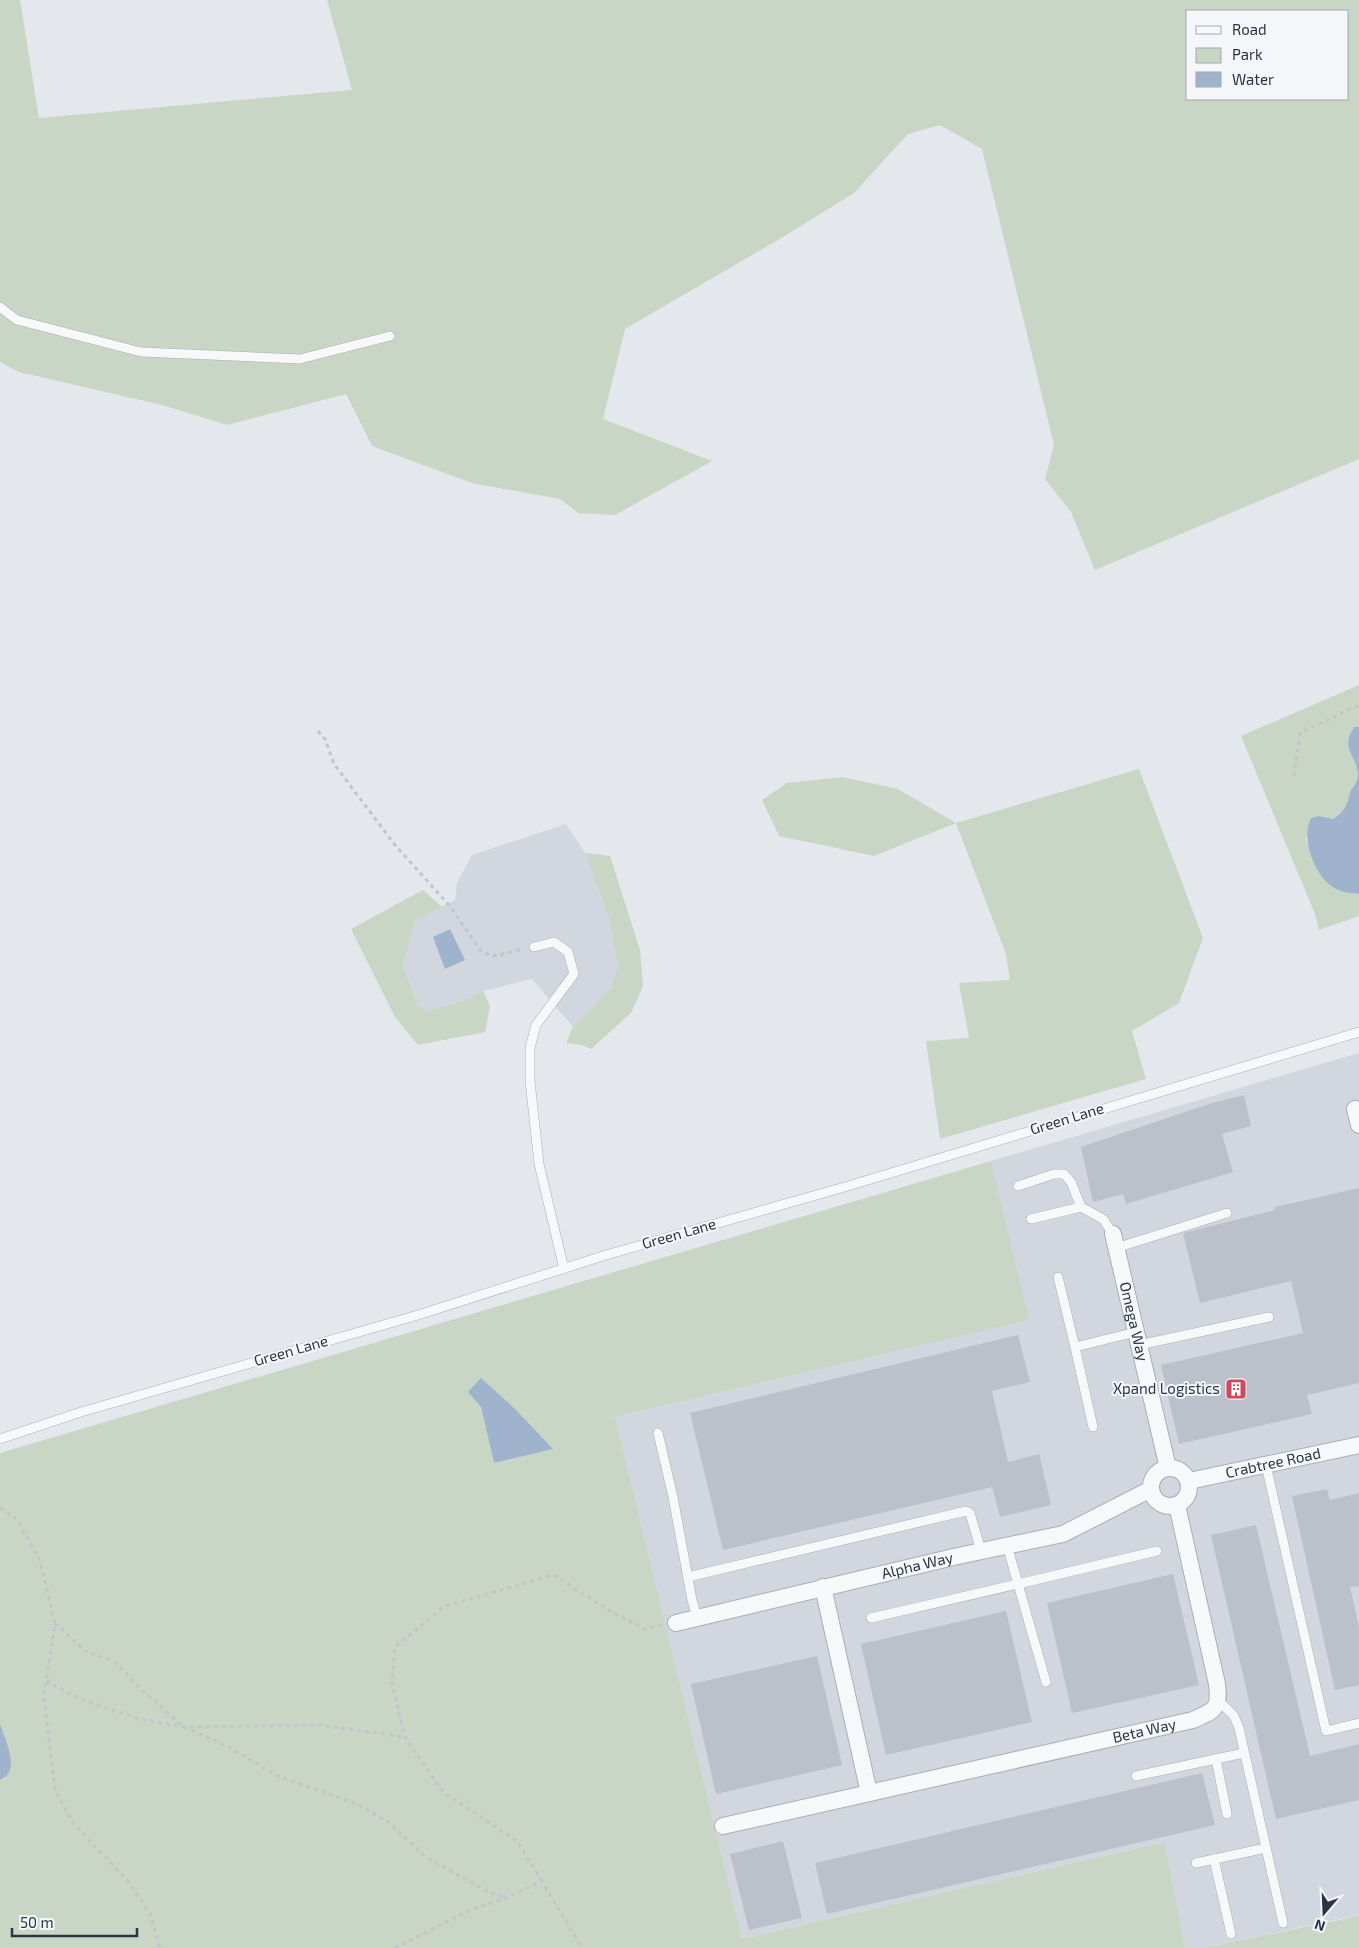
<svg xmlns="http://www.w3.org/2000/svg" width="1359" height="1948" font-family="'Exo 2',sans-serif">
<rect width="100%" height="100%" fill="#e4e7ec"/>
<!-- built -->
<g fill="#d2d6de">
<path d="M566 824 585 853 610 921 618 966 611 988 573 1027 532 979 483 991 466 1000 429 1011 418 1006 403 966 415 920 455 900 457 883 472 855Z"/>
<path d="M1359 1053V1915L1203 1948H1185L1163 1842 742 1939 615 1417 1028 1320 991 1161Z"/>
</g>
<!-- green -->
<g fill="#c9d6c5" fill-rule="evenodd">
<path d="M0 0H20L39 118 352 90 327 0H1359V459L1095 570 1071 512 1045 479 1054 445 982 149 940 125 908 134 854 193 788 234 625 329 603 419 712 461 615 515 578 513 560 499 472 483 372 446 346 394 227 425 162 405 19 372 0 362ZM1188 11H1348V99H1188Z"/>
<path d="M1359 685V727H1354C1339 751 1357 753 1358 775 1358 783 1352 786 1350 793 1347 805 1344 811 1333 819L1319 816 1306 839C1317 869 1323 891 1359 894V916L1319 930 1315 914 1241 736Z"/>
<path d="M1139 769 1203 938 1179 1003 1132 1031 1146 1079 940 1139 926 1041 969 1038 959 983 1010 980 1006 954 956 823 874 856 779 836 762 800 787 783 842 777 898 789 956 823Z"/>
<path d="M585 853 610 856 640 950 643 986 631 1013 591 1049 582 1045 566 1043 573 1027 611 988 618 966 610 921Z"/>
<path d="M423 890 442 907 415 920 403 966 418 1006 429 1011 466 1000 483 991 490 1006 485 1032 418 1045 395 1017 351 929Z"/>
<path d="M991 1161 1029 1320 615 1417 742 1939 1164 1842 1185 1948H0V1780L6 1778 0 1725V1453ZM481 1407 553 1449 494 1463Z"/>
<path d="M1359 1915V1948H1203L1344 1919Z"/>
</g>
<!-- water -->
<g fill="#9fb4cc">
<path d="M1354 727H1359V894C1349 893 1338 892 1330 885 1313 871 1301 837 1311 818L1319 816 1333 819C1344 812 1347 805 1350 793 1352 786 1358 783 1358 775 1357 754 1339 750 1354 727Z"/>
<path d="M450 929 465 960 445 969 433 937Z"/>
<path d="M481 1378 514 1408 553 1449 494 1463 481 1407 468 1392Z"/>
<path d="M0 1724C5 1740 22 1772 0 1780Z"/>
</g>
<!-- building -->
<g fill="#bbc0ca">
<path d="M1244 1095 1251 1126 1222 1134 1233 1172 1126 1204 1123 1194 1093 1202 1081 1147 1212 1103Z"/>
<path d="M1359 1188V1383L1307 1395 1312 1414 1179 1444 1161 1365 1303 1333 1291 1281 1200 1303 1183 1233 1275 1210V1207Z"/>
<path d="M1018 1335 1030 1382 992 1391 1008 1462 1039 1454 1051 1505 1000 1517 992 1487 723 1550 690 1413Z"/>
<path d="M1327 1489 1330 1500 1359 1493V1586L1350 1587 1359 1627V1685L1335 1690 1292 1496Z"/>
<path d="M1256 1525 1310 1756 1359 1744V1800L1276 1819 1211 1535Z"/>
<path d="M1173 1574 1199 1685 1072 1713 1047 1603Z"/>
<path d="M1006 1611 1032 1722 886 1755 861 1644Z"/>
<path d="M817 1656 842 1765 716 1794 691 1684Z"/>
<path d="M1202 1773 1215 1825 827 1914 815 1863Z"/>
<path d="M783 1841 802 1918 749 1930 730 1854Z"/>
</g>
<g fill="none" stroke-linecap="round" stroke-linejoin="round">
<!-- service casing -->
<g stroke="#a9aeb7" stroke-width="10">
<g id="service">
<path d="M0 307 17 320 141 352 300 359 390 336"/>
<path d="M534 947 554 942 568 952 574 974 536 1025 530 1048V1081L539 1164 564 1269"/>
<path d="M1018 1186 1054 1174H1064L1071 1182 1081 1207"/>
<path d="M1031 1219 1081 1207 1103 1219 1113 1234"/>
<path d="M1116 1248 1227 1213"/>
<path d="M1058 1277 1075 1347"/>
<path d="M1139 1345 1269 1317"/>
<path d="M1093 1427 1075 1347 1136 1332"/>
<path d="M658 1433 673 1497 692 1600 697 1617"/>
<path d="M0 1439 81 1412 418 1315 606 1255 848 1186 1359 1032"/>
<path d="M1266 1465 1326 1731 1359 1723"/>
<path d="M1007 1545 1018 1584 1157 1551"/>
<path d="M688 1577 966 1511 970 1513 981 1551"/>
<path d="M871 1618 1018 1584 1046 1682"/>
<path d="M1219 1701 1234 1716 1239 1728 1283 1923"/>
<path d="M1216 1759 1227 1814"/>
<path d="M1136 1776 1244 1753"/>
<path d="M1214 1859 1231 1934"/>
<path d="M1196 1863 1266 1848"/>
</g>
</g>
<!-- minor casing -->
<g stroke="#a9aeb7" stroke-width="18">
<g id="minor">
<path d="M1355 1109 1359 1125"/>
<path id="s1" d="M1113 1234 1168 1468"/>
<circle cx="1170" cy="1487" r="19"/>
<path id="s2" d="M1189 1481 1359 1445"/>
<path d="M823 1587 869 1793"/>
<path id="s3" d="M676 1623 958 1556 1063 1534 1151 1489"/>
<path id="s4" d="M723 1826 1193 1720C1215 1710 1220 1710 1217 1684L1177 1505"/>
</g>
</g>
<!-- path -->
<g stroke="#c2c5cb" stroke-width="3" stroke-dasharray="4 4" stroke-linecap="butt">
<path d="M318 731 325 739 334 764 395 845 448 904 482 952 494 956 523 949"/>
<path d="M1294 776 1300 733 1359 705"/>
<path d="M0 1508 17 1519 40 1561 55 1623 44 1695 55 1790 73 1823 127 1880 150 1913 160 1948"/>
<path d="M55 1623 85 1651 114 1661 139 1687 184 1727 227 1746 278 1776 359 1805 388 1822 426 1857 487 1891 506 1898"/>
<path d="M46 1681 82 1700 140 1719 184 1727 319 1725 405 1737"/>
<path d="M542 1881 517 1841 443 1792 405 1737 392 1683 395 1647 445 1606 553 1575 612 1612 644 1629 662 1625"/>
<path d="M395 1948 470 1910 506 1898 542 1881 582 1948"/>
</g>
<!-- service -->
<use href="#service" stroke="#f7f8fa" stroke-width="9"/>
<!-- minor -->
<use href="#minor" stroke="#f7f8fa" stroke-width="16"/>
</g>
<!-- icons -->
<defs>
<g id="building-square" transform="scale(1.125)"><rect x="-9" y="-9" width="18" height="18" rx="4" fill="#d1495b" stroke="#f4f6f9"/><path d="M-4-6H4V6H1V3H-1V6H-4ZM-2.5-4.3h1.7v1.8h-1.7ZM.8-4.3h1.7v1.8H.8ZM-2.5-1h1.7V.8h-1.7ZM.8-1h1.7V.8H.8Z" fill="#fff"/></g>
</defs>
<g fill-rule="evenodd">
<use href="#building-square" x="1236" y="1389"/>
</g>
<g text-anchor="middle" stroke-width="4" stroke-linejoin="round" paint-order="stroke">
<!-- street labels -->
<g font-size="15" fill="#2b3445" stroke="#f4f6f9">
<text transform="translate(1067 1119) rotate(-17)" y="5">Green Lane</text>
<text transform="translate(679 1234) rotate(-16)" y="5">Green Lane</text>
<text dy="5" stroke="none"><textPath href="#s1" startOffset="90">Omega Way</textPath></text>
<text transform="translate(291 1351) rotate(-16)" y="5">Green Lane</text>
<text dy="5" stroke="none"><textPath href="#s2" startOffset="86">Crabtree Road</textPath></text>
<text dy="5" stroke="none"><textPath href="#s3" startOffset="248">Alpha Way</textPath></text>
<text dy="5" stroke="none"><textPath href="#s4" startOffset="432">Beta Way</textPath></text>
</g>
<!-- poi labels -->
<g font-size="15" fill="#2b3445" stroke="#f4f6f9" text-anchor="end">
<text x="1220" y="1394">Xpand Logistics</text>
</g>
</g>
<!-- legend -->
<rect x="1186" y="10" width="162" height="90" fill="#f4f6f9" stroke="#a4a8b1"/>
<rect x="1196" y="26" width="25" height="8" fill="#f7f8fa" stroke="#a4a8b1"/>
<text x="1232" y="35" font-size="15" fill="#2b3445">Road</text>
<rect x="1196" y="48" width="25" height="15" fill="#c9d6c5" stroke="#a4a8b1"/>
<text x="1232" y="60" font-size="15" fill="#2b3445">Park</text>
<rect x="1196" y="72" width="25" height="15" fill="#9fb4cc" stroke="#a4a8b1"/>
<text x="1232" y="85" font-size="15" fill="#2b3445">Water</text>
<!-- north arrow -->
<g transform="translate(1324 1913) rotate(199)" stroke="#f4f6f9" stroke-width="4" paint-order="stroke">
<path d="M0-4L9 19L0 12L-9 19Z" fill="#2b3445"/>
<text y="-8" font-size="14" font-weight="bold" text-anchor="middle" fill="#2b3445">N</text>
</g>
<!-- scale -->
<path d="M12 1928v8h125v-8" fill="none" stroke="#2b3445" stroke-width="2.5"/>
<text x="20" y="1928" font-size="15" fill="#2b3445" stroke="#f4f6f9" stroke-width="4" paint-order="stroke">50 m</text>
</svg>
